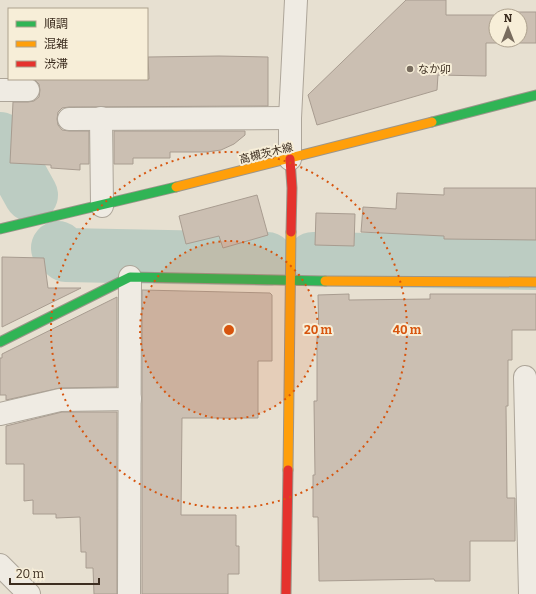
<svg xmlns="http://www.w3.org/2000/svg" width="536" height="594" font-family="Bitter,'Noto Sans JP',serif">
<rect width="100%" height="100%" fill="#e7e0d1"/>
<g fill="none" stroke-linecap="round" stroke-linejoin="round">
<!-- river -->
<g stroke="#bcccc2" stroke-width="54">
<path d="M0 139 31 195"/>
<path d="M58 248 66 255 267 259"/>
<path d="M313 259 536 263"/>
</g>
</g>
<!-- building -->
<g fill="#cbbfb2" stroke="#a89c90" fill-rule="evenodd">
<path d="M406 0H446V15H505V12H536V43H486V76L438 75 437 90 317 125 308 95ZM496 16H520V40H496Z"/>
<path d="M219 56 268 57V106L69 107 62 108 58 112 57 119 58 125 62 130 69 131H89V164H80V170L51 168V165L10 163 13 102H28L34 101 39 97 40 90 39 84 34 79H149L148 57Z"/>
<path d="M114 131H245V135L234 144 221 150 207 152H170V158H133V164H114Z"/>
<path d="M444 188H536V240L444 239V236L361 232 363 207 396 209 397 193 444 195Z"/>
<path d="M257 195 268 235 223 248 219 236 186 244 179 216Z"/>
<path d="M316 213 355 214 354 246 315 245Z"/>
<path d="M2 257 44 258 48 288H81L2 327Z"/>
<path d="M142 290 270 293 272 295V361H258V418H182L181 515H236V546H239V574H228V594H142Z"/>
<path d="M349 294V300L430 299V294H536V330H512V360H508V406H506L507 498H515V541H470V581H435L434 579 319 581 318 517H313V475H315L314 401H317V338H319L318 295Z"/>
<path d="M117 297V387L60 388 6 400V395H0V358H2V354Z"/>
<path d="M62 412H117V594H94L93 568H86V552H81L80 517 56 518V514H33V500L24 501V464H6V426Z"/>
</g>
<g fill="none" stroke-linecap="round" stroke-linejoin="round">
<!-- street casing -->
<g stroke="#ada599" stroke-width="24">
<g id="street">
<path d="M0 90H28"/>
<path d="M101 118 102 206"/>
<path d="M69 119 290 118"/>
<path d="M290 159V118L296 0"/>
<path d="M525 377 530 594"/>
<path d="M0 414 60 400 130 399"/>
<path d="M0 565 29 594"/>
<path d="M129 594 130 277"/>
</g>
</g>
<!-- fast casing -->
<g stroke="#9c958a" stroke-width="11">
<g id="fast">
<path d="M432 122 536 95"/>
<path d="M0 229 176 187"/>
<path d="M0 342 130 277 325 281"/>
</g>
</g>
<!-- slow casing -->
<g stroke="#9c958a" stroke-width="11">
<g id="slow">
<path d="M176 187 432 122"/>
<path d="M325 281 536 282"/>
<path d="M288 470 291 232"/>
</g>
</g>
<!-- jam casing -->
<g stroke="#9c958a" stroke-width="11">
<g id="jam">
<path d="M290 159 292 188 291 232"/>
<path d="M286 594 288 470"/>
</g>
</g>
<!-- street -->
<use href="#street" stroke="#efebe3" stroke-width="22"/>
<!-- fast -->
<use href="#fast" stroke="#30b455" stroke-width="9"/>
<!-- slow -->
<use href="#slow" stroke="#ff9f0a" stroke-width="9"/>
<!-- jam -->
<use href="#jam" stroke="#e5322d" stroke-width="9"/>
</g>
<!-- distance rings -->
<circle cx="229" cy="330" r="89" fill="#d7550e" fill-opacity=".12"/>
<g fill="none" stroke="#d7550e" stroke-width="2" stroke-dasharray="2 4">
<circle cx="229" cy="330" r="89"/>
<circle cx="229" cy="330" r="178"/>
</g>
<!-- markers -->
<circle fill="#786c5e" stroke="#f7eed8" stroke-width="1.5" cx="410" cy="69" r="4"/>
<g text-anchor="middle" stroke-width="4" stroke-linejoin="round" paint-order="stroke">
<!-- poi labels -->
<g font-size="11" fill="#3d2e20" stroke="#f7eed8" text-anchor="start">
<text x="418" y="73">なか卯</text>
</g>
<!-- street labels -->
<g font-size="11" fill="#3d2e20" stroke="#f7eed8">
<text transform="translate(266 153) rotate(-14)" y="4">高槻茨木線</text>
</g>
</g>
<circle cx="229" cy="330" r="6" fill="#d7550e" stroke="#f7eed8" stroke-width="2"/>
<g font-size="12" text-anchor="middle" font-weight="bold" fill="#d7550e" stroke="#f7eed8" stroke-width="4" stroke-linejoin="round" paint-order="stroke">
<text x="318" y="334">20 m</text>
<text x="407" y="334">40 m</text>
</g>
<!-- legend -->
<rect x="8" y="8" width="140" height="72" fill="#f7eed8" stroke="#ada18e"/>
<rect x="16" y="21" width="20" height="6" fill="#30b455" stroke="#ada18e"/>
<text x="44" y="28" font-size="12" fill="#3d2e20">順調</text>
<rect x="16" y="41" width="20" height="6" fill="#ff9f0a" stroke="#ada18e"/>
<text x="44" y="48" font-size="12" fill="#3d2e20">混雑</text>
<rect x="16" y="61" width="20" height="6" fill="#e5322d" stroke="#ada18e"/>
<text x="44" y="68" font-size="12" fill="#3d2e20">渋滞</text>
<!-- north arrow -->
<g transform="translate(508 28)"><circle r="19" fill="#f7eed8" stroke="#ada18e"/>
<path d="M0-3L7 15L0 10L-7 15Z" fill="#786c5e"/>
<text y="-6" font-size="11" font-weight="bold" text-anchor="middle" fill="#3d2e20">N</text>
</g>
<!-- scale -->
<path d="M10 578v6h89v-6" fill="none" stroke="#3d2e20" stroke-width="2"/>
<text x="16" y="578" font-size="12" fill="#3d2e20" stroke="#f7eed8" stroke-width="3" paint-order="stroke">20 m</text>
</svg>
